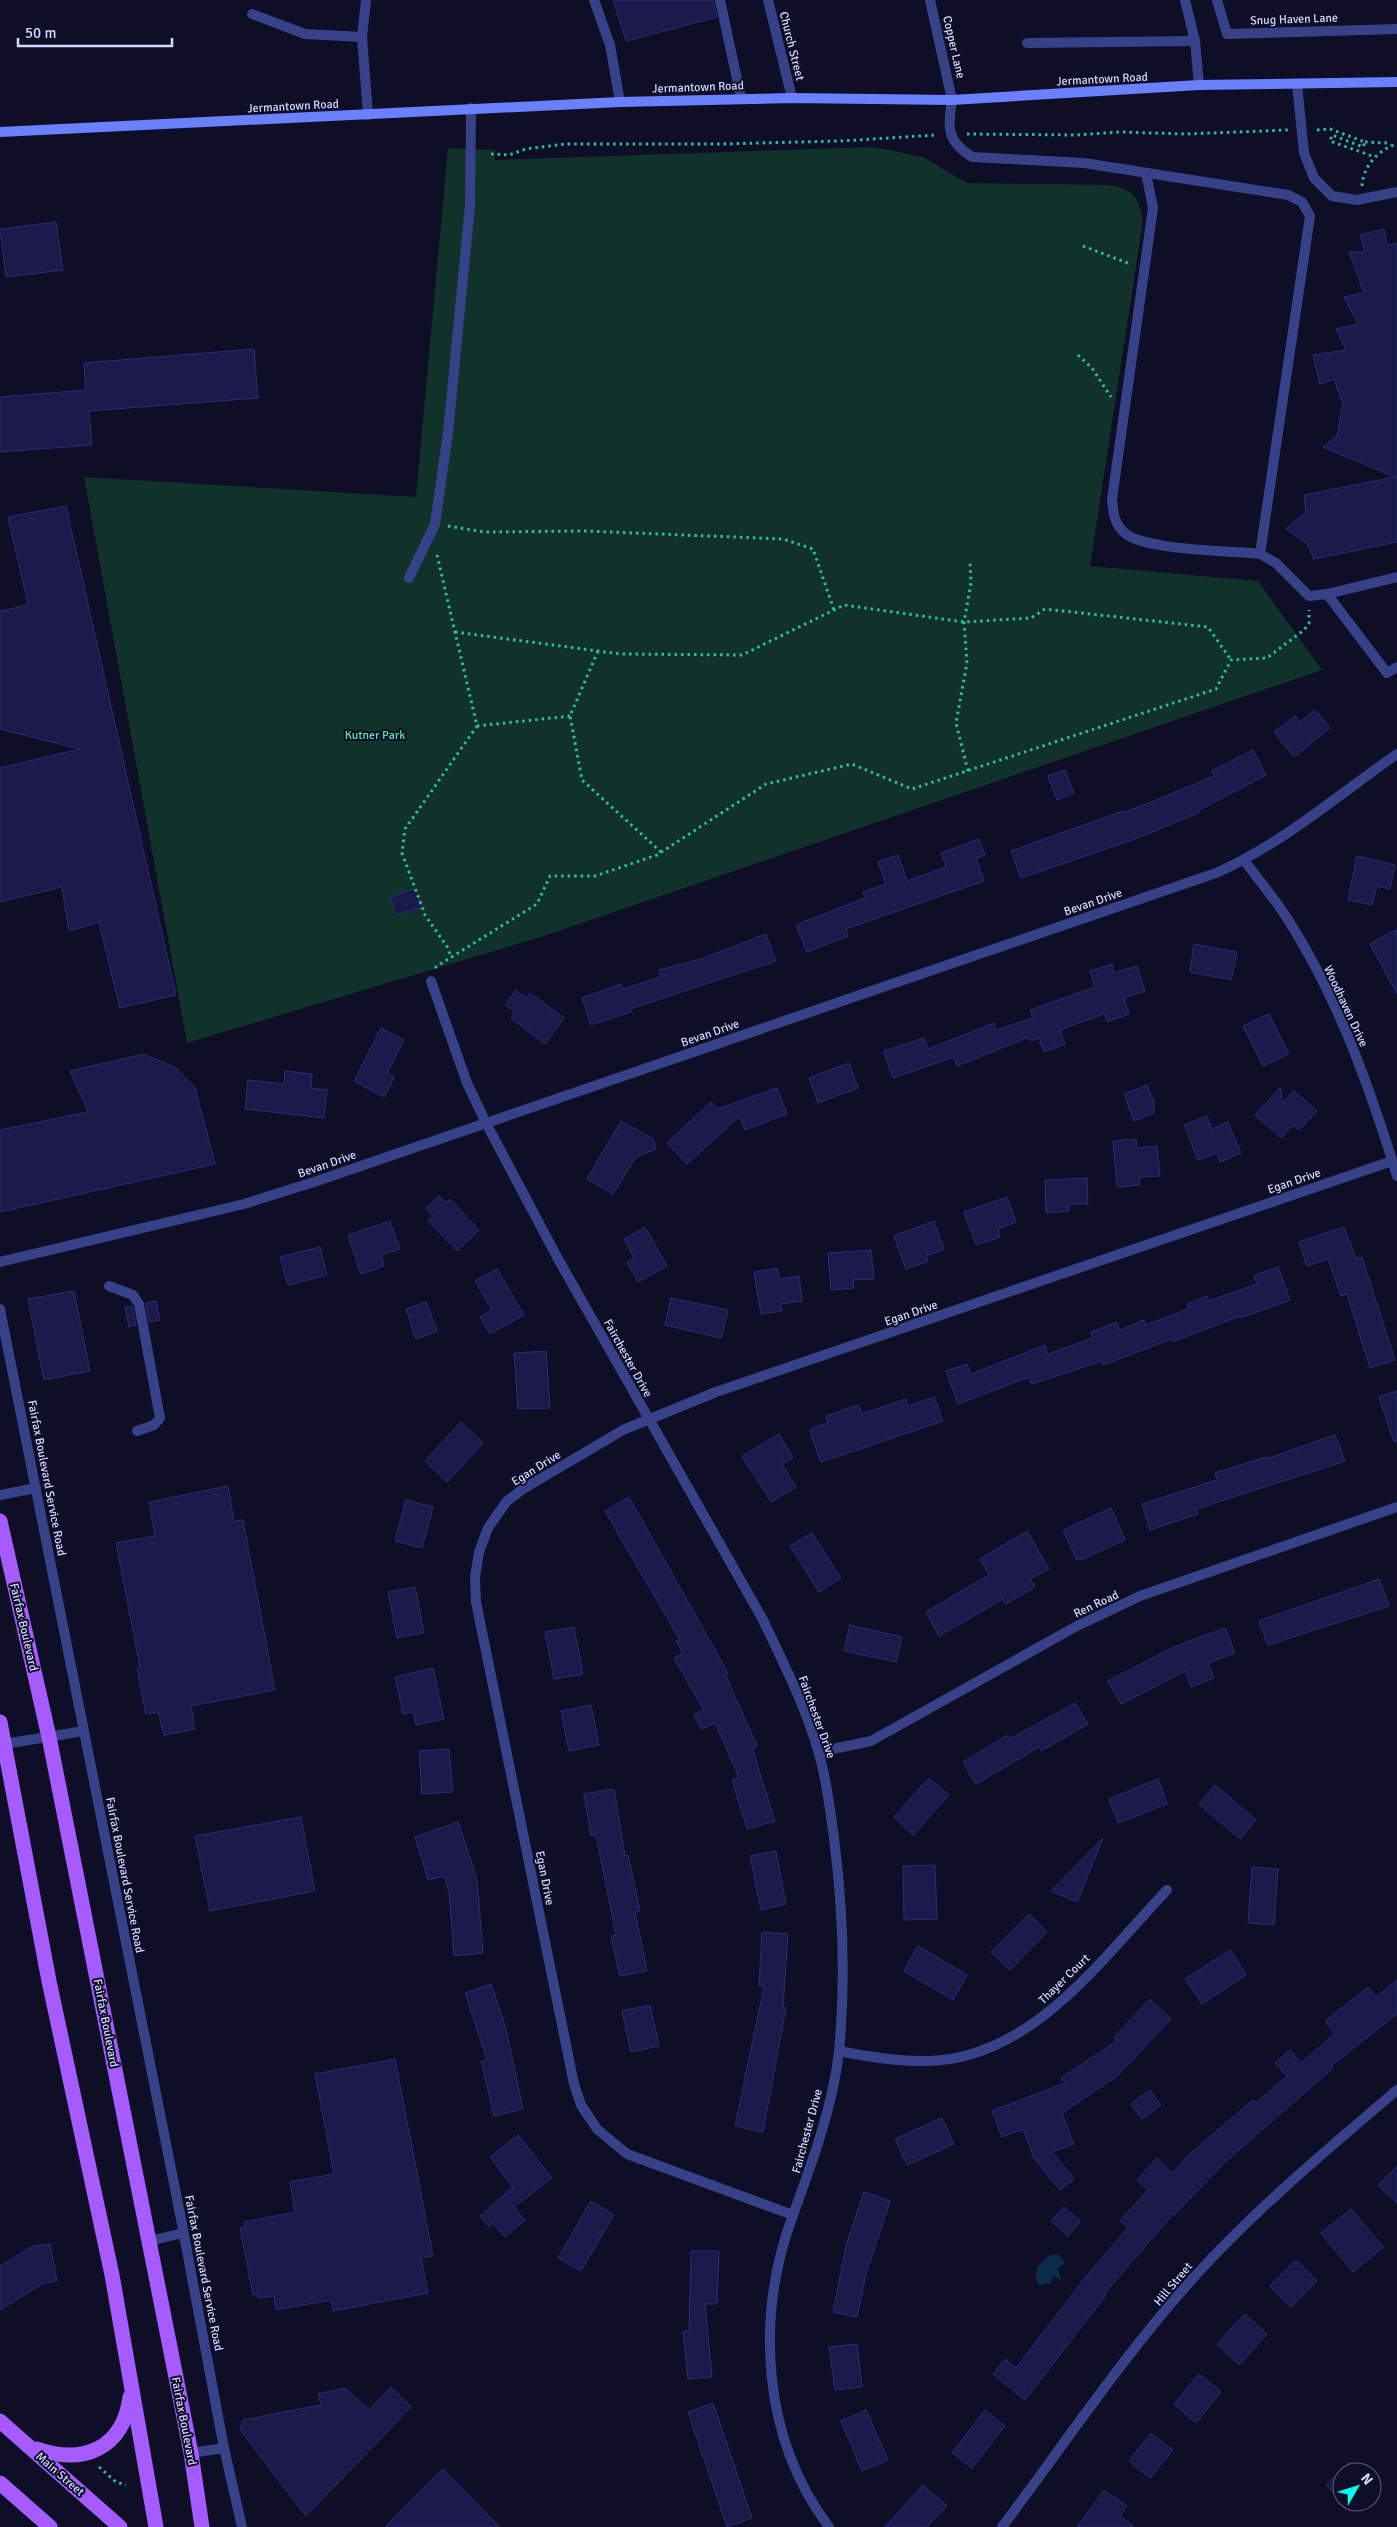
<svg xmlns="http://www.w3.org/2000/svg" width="1397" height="2527" font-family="Signika,sans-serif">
<rect width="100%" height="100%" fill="#0e0e27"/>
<!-- green -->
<path fill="#11312b" d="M874 147 923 157 967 183 1109 185C1134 190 1138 196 1143 221L1090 566 1258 581 1322 670 544 936 187 1043 84 477 416 497 448 148 495 150V160Z"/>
<!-- water -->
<path fill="#0a2c4a" d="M1050 2255H1060L1065 2263 1058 2268 1061 2280 1054 2276 1050 2284 1039 2285 1035 2277 1038 2266Z"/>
<!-- building -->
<g fill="#1b1949" stroke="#2c2a76">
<path d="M613 0H713L717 17 626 41Z"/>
<path d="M56 222 63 270 6 277 0 229Z"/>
<path d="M1384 229 1387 245 1397 243V542L1314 559 1307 543 1286 529 1306 512 1304 495 1395 477 1323 447 1337 436 1343 404 1334 379 1320 384 1313 355 1346 350 1336 329 1358 324 1344 297 1364 293 1349 252H1365L1360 235Z"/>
<path d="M254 349 258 398 89 411 92 445 0 452V397L86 390 84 363Z"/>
<path d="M66 506 176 995 120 1008 99 922 69 931 62 887 0 902V768L80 749 0 729V611L28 605 8 517Z"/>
<path d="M1315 710 1330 728 1294 757 1274 732 1295 716 1300 722Z"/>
<path d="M1253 750 1266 775 1199 810 1200 812 1138 838 1021 878 1011 851 1123 811 1124 813 1214 776 1212 771Z"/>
<path d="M1065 770 1074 793 1057 800 1048 776Z"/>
<path d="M979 839 985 855 976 858 984 881 845 929 848 936 807 952 796 925 865 898 863 892 886 884 878 862 898 855 907 881 946 867 941 853Z"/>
<path d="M1357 856 1395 865 1390 889 1377 886 1372 905 1348 900Z"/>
<path d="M415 889 421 907 396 915 390 897Z"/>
<path d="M1397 929V994L1370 944Z"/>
<path d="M766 934 776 961 630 1009 631 1012 591 1025 582 998 621 984 623 989 661 977 659 970 701 959Z"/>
<path d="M1194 944 1237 952 1231 980 1190 972Z"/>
<path d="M1112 964 1114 973 1137 966 1145 991 1124 998 1129 1014 1107 1022 1104 1014 1060 1030 1065 1044 1044 1052 1039 1038 1031 1041 1029 1037 957 1066 954 1057 893 1078 884 1051 924 1038 928 1049 994 1023 996 1030 1033 1018 1030 1010 1095 987 1090 971Z"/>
<path d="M516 990 526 998 530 993 564 1018 545 1044 511 1018 515 1012 505 1005Z"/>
<path d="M1269 1014 1289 1054 1263 1066 1243 1026Z"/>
<path d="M381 1028 404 1040 387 1073 394 1077 384 1097 354 1081Z"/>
<path d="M144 1054 176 1068 195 1088 215 1164 0 1212V1130L88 1112 70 1071Z"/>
<path d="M849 1063 858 1088 818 1103 809 1078Z"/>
<path d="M285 1071 312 1074 311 1088 327 1090 324 1118 245 1109 248 1080 284 1084Z"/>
<path d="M1147 1085 1154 1102V1113L1134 1121 1124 1094Z"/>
<path d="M777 1088 787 1114 745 1130 740 1116 687 1164 667 1143 711 1102 717 1109Z"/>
<path d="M1280 1088 1283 1103 1294 1091 1317 1111 1299 1130 1293 1125 1281 1138 1255 1115Z"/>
<path d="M1207 1116 1212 1129 1228 1122 1241 1153 1220 1162 1217 1153 1198 1160 1184 1125Z"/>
<path d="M621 1121 653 1139 656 1149 636 1157 613 1194 587 1179Z"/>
<path d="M1136 1139 1137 1148 1157 1146 1160 1176 1139 1177 1140 1185 1117 1187 1113 1141Z"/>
<path d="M1087 1178 1088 1204H1069V1211L1046 1213 1045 1180Z"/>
<path d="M439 1196 446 1203 450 1199 479 1230 457 1251 428 1221 433 1216 426 1208Z"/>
<path d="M1007 1197 1016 1222 998 1229 1000 1237 976 1245 964 1212Z"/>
<path d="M390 1221 400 1249 381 1255 384 1266 361 1274 348 1235Z"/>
<path d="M934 1221 944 1249 926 1256 928 1261 906 1269 894 1236Z"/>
<path d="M645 1227 667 1266 638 1282 627 1262 634 1258 624 1239Z"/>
<path d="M1344 1227 1356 1259 1362 1257 1395 1360 1370 1368 1347 1294 1341 1296 1328 1259 1307 1266 1299 1242Z"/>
<path d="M320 1247 327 1275 288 1285 280 1257Z"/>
<path d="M871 1250 874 1279 853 1280 854 1288 831 1290 828 1253Z"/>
<path d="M1278 1267 1290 1300 1240 1318V1316L1172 1342 1171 1339 1104 1365 1102 1361 1031 1384 1029 1377 958 1404 946 1371 967 1364 971 1374 1045 1345 1048 1354 1093 1338 1091 1332 1117 1322 1120 1330 1144 1320 1146 1325 1188 1309 1187 1304 1207 1296 1209 1301 1257 1284 1254 1276Z"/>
<path d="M777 1268 779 1279 799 1276 802 1301 780 1304 782 1311 761 1314 754 1272Z"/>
<path d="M497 1269 524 1315 490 1334 480 1317 492 1310 475 1281Z"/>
<path d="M74 1291 90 1371 44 1380 28 1299Z"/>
<path d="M671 1298 728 1310 721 1338 665 1325Z"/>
<path d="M156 1301 160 1320 149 1322 146 1303Z"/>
<path d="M426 1302 437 1331 416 1339 406 1309Z"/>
<path d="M132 1306 136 1325 129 1327 125 1307Z"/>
<path d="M546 1351 550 1408 518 1409 514 1353Z"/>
<path d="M1397 1391V1441L1394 1442 1379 1397Z"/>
<path d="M934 1397 943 1421 821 1462 811 1435V1429L828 1423 826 1416 858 1405 862 1414 906 1399 908 1406Z"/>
<path d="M461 1422 483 1443 447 1482 425 1461Z"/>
<path d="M779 1434 793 1458 782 1464 796 1487 771 1502 742 1456Z"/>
<path d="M1335 1435 1345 1461 1196 1509 1198 1514 1150 1530 1142 1504 1217 1480 1215 1473 1265 1457 1266 1459Z"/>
<path d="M228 1486 234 1521 243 1520 275 1690 191 1706 195 1729 164 1735 158 1712 146 1714 137 1668 140 1667 116 1543 155 1536 149 1502Z"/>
<path d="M629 1497 728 1673 725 1674 757 1746 752 1748 775 1821 747 1829 732 1780 739 1777 715 1723 701 1729 694 1714 704 1710 674 1658 683 1653 676 1641 680 1640 605 1511Z"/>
<path d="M406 1500 433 1507 422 1548 395 1541Z"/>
<path d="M1111 1508 1125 1540 1083 1559H1076L1063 1530Z"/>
<path d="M1027 1531 1049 1569 1030 1579 1035 1587 1006 1604 1003 1599 939 1636 926 1612 989 1575 980 1559Z"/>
<path d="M812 1533 841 1578 819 1592 790 1546Z"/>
<path d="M1379 1579 1389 1606 1268 1645 1259 1621Z"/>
<path d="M415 1587 424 1633 397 1638 388 1592Z"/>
<path d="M850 1625 902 1637 896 1662 844 1651Z"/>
<path d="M574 1627 583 1674 554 1679 545 1632Z"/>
<path d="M1225 1628 1235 1653 1208 1663 1214 1678 1191 1687 1185 1671 1121 1704 1108 1681 1174 1647Z"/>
<path d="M433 1668 444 1719 416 1725 413 1712 403 1714 395 1677Z"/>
<path d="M1075 1703 1088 1724 1041 1751 1039 1747 976 1784 963 1762 1008 1735 1010 1739Z"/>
<path d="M591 1705 599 1745 569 1751 561 1711Z"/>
<path d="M449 1749 453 1792 422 1794 419 1751Z"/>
<path d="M929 1778 949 1795 913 1835 894 1817Z"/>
<path d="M1158 1779 1167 1804 1118 1823 1109 1799Z"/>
<path d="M1215 1785 1256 1820 1240 1839 1199 1804Z"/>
<path d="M614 1789 625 1856 628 1855 640 1911 635 1912 647 1971 620 1976 611 1936 616 1935 596 1835 591 1836 584 1794Z"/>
<path d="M301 1817 315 1891 210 1911 195 1836Z"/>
<path d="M458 1822 477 1880 483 1953 454 1956 449 1892 444 1876 428 1880 415 1837Z"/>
<path d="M1103 1838 1077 1902 1051 1891Z"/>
<path d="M776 1851 786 1904 761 1910 750 1856Z"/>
<path d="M935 1865 937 1919 904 1920 903 1866Z"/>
<path d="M1252 1867 1278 1869 1274 1925 1248 1923Z"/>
<path d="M1029 1914 1047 1932 1010 1970 991 1952Z"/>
<path d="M762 1932 788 1934 783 2007 786 2008 763 2132 735 2126 764 1986H759Z"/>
<path d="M918 1946 967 1975 953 2000 904 1971Z"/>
<path d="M1230 1950 1246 1975 1202 2004 1185 1979Z"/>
<path d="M1397 1980V2014L1331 2066 1333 2068 1224 2163 1174 2215 1173 2214 1104 2294 1106 2295 1025 2400 993 2374 1005 2359 1016 2368 1089 2273 1128 2228 1120 2221 1148 2190 1137 2180 1157 2158 1172 2173 1191 2153 1253 2100 1255 2103 1258 2101 1287 2076 1275 2063 1290 2050 1301 2063 1335 2034 1325 2021 1368 1987 1376 1997Z"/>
<path d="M491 1984 506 2029 523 2109 494 2116 481 2061 487 2060 465 1993Z"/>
<path d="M1150 1999 1171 2019 1117 2076 1062 2113 1074 2144 1052 2152 1074 2179 1060 2190 1034 2158 1023 2129 1002 2137 992 2111 1065 2083 1061 2078 1117 2041 1114 2037Z"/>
<path d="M650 2005 659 2046 631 2052 622 2011Z"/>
<path d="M395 2059 433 2256 421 2258 428 2293 333 2311 331 2300 276 2310 274 2296 258 2298V2294L253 2295 240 2228 245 2227 244 2222 295 2212 290 2182 334 2174 315 2074Z"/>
<path d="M1150 2090 1161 2105 1142 2119 1131 2104Z"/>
<path d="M942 2118 954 2144 907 2165 895 2139Z"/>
<path d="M518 2135 552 2178 514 2207 525 2220 505 2237 493 2223 489 2227 480 2216 513 2187 490 2157Z"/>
<path d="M1397 2166V2203L1378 2185Z"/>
<path d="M864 2192 890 2201 867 2270 857 2317 833 2312 846 2246Z"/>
<path d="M591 2201 614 2215 581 2271 558 2258Z"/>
<path d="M1064 2207 1080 2221 1068 2236 1051 2221Z"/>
<path d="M1351 2209 1383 2247 1353 2272 1321 2233Z"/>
<path d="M50 2244 57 2281 42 2284 0 2310V2266L33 2246Z"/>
<path d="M691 2251H719L717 2304H705L712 2377 688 2379 683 2331H689Z"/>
<path d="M1296 2260 1317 2281 1291 2307 1270 2286Z"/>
<path d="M1245 2314 1267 2334 1239 2365 1217 2344Z"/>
<path d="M857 2344 862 2387 835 2390 829 2347Z"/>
<path d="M1199 2374 1221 2392 1196 2423 1174 2404Z"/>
<path d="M391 2387 411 2407 306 2516 240 2430 243 2420 321 2405 318 2394 345 2388 369 2410Z"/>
<path d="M713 2403 752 2518 727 2527 688 2412Z"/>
<path d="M866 2410 888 2460 862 2471 841 2421Z"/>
<path d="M985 2410 1005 2426 972 2468 952 2453Z"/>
<path d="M1151 2433 1173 2450 1150 2478 1129 2461Z"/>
<path d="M1350 2462 1360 2472H1342V2502H1355L1348 2508 1326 2485Z"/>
<path d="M443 2469 500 2527H385Z"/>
<path d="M923 2485 947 2506 927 2527H885Z"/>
<path d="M1104 2490 1127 2506 1120 2516 1134 2527H1077Z"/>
</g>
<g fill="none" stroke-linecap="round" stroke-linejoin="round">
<!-- path -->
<g stroke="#29be9c" stroke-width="3" stroke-dasharray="2.5 4" stroke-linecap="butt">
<path d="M1317 130 1330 129 1365 142 1363 147 1332 135 1330 141 1375 157"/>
<path d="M967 134 1077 135 1119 132 1187 134 1288 130"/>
<path d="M1365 142 1388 143 1391 145"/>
<path d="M491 154 509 155 526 149 565 144H719L841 141 936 135"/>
<path d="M1362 186C1363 166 1379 149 1397 144"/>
<path d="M1083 246 1130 264"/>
<path d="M1078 355 1092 368 1111 397"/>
<path d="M448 526 484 532 585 531 783 539 813 549 834 610"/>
<path d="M437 555 477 726 405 829 402 853 425 915 448 948 451 958"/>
<path d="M455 632 621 654 742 655 844 605 964 622 1031 618 1045 609 1208 627 1231 660"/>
<path d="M598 651 570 716 582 780 661 852"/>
<path d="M477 726 570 716"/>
<path d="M968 771 956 723 967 663 964 622 971 583 970 562"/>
<path d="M435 968 437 966 537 904 550 876H595L657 855 766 784 852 764 912 789 1216 689 1231 660 1267 658 1304 630 1309 623V610"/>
<path d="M99 2467 116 2482 126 2485"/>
</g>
<!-- lane -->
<g stroke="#374188" stroke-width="10">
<path d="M594 0 610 45 620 102"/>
<path d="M720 0 741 98"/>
<path d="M252 14 305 34 362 37 368 115"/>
<path d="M362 37 366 0"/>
<path d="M1027 43 1195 41"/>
<path d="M1297 84 1304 153 1314 178 1332 196 1357 200 1397 192"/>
<path d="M952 100C948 129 946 140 972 157L1084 163 1288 195 1302 202 1310 216 1260 554"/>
<path d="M1146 173 1153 208 1112 499C1113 512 1114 525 1126 534 1146 550 1231 551 1260 554L1276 563 1309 596 1327 594 1397 577"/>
<path d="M1327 594 1387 673 1397 667"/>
<path d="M109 1286 133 1295 139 1304 160 1418 154 1425 137 1431"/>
<path d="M224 2448 242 2527"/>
</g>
<!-- street -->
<g stroke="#374188" stroke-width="10">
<path d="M768 0 792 98"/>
<path d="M930 0 952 100"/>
<path d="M1185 0 1195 41 1199 85"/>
<path d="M1217 0 1227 34 1397 29"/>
<path d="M409 578 435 524 448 433 470 205 471 108"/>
<path d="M1244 860C1257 878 1271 894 1283 912 1336 992 1369 1085 1397 1176"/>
<path d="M431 981 467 1083 486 1123 557 1257 762 1618C783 1662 806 1707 819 1754 827 1781 830 1810 834 1838 843 1909 846 1979 839 2051 833 2106 812 2163 793 2215 755 2317 762 2438 829 2527"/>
<path d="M0 1262 244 1204 314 1182 1216 873C1282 844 1338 795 1397 754"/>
<path d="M0 1309 181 2219 224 2448 191 2453"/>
<path d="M0 1495 36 1488"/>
<path d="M4 1744 84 1731"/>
<path d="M819 1752 871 1741 1075 1627 1140 1596 1397 1507"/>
<path d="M839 2051C869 2057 899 2062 929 2061 1033 2058 1102 1958 1167 1890"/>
<path d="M793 2215 627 2154 597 2129 581 2105 574 2084 476 1602 475 1577 479 1552 488 1528 507 1501 523 1489 623 1430 716 1392 1392 1161"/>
<path d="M149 2241 183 2233"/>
<path d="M1002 2527C1066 2442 1125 2353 1196 2275 1258 2207 1328 2149 1397 2090"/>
</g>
<!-- secondary -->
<path stroke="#6b80ff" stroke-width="10" d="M0 132 620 102 792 98 952 100 1199 85 1397 82"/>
<!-- primary -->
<g stroke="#a65bff" stroke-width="15">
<path d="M0 1521 49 1737 191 2453 202 2527"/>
<path d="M0 1722 49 1981 112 2275 156 2527"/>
<path d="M0 2421 120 2527"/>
<path d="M37 2449C83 2465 123 2449 130 2397"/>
<path d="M0 2483 50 2527"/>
</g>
</g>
<g text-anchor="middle" stroke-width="4" stroke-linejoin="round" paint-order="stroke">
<!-- street labels -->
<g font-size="12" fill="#d4d6ff" stroke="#0e0e27">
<text transform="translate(1294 19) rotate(-2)" y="4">Snug Haven Lane</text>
<text transform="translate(792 46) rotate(76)" y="4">Church Street</text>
<text transform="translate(954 47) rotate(77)" y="4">Copper Lane</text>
<text transform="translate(1102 79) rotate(-3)" y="4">Jermantown Road</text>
<text transform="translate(698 87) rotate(-2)" y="4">Jermantown Road</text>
<text transform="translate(293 106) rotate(-3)" y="4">Jermantown Road</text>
<text transform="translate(1093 902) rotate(-19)" y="4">Bevan Drive</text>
<text transform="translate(1346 1006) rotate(65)" y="4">Woodhaven Drive</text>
<text transform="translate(710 1033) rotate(-19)" y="4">Bevan Drive</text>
<text transform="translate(327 1164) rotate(-19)" y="4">Bevan Drive</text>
<text transform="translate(1294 1181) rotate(-19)" y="4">Egan Drive</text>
<text transform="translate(911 1313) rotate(-19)" y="4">Egan Drive</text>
<text transform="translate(628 1358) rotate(61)" y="4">Fairchester Drive</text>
<text transform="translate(536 1468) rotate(-32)" y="4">Egan Drive</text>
<text transform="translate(47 1478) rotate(79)" y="4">Fairfax Boulevard Service Road</text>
<text transform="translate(1096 1604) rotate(-25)" y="4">Ren Road</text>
<text transform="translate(24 1627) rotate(77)" y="4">Fairfax Boulevard</text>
<text transform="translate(817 1717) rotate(70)" y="4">Fairchester Drive</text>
<text transform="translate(125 1875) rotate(79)" y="4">Fairfax Boulevard Service Road</text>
<text transform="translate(545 1878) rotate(79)" y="4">Egan Drive</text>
<text transform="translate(1064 1979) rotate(-44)" y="4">Thayer Court</text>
<text transform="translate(106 2023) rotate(79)" y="4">Fairfax Boulevard</text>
<text transform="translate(807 2131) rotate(-75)" y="4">Fairchester Drive</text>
<text transform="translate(204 2273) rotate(79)" y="4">Fairfax Boulevard Service Road</text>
<text transform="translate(1173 2284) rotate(-50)" y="4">Hill Street</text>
<text transform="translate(184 2421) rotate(79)" y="4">Fairfax Boulevard</text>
<text transform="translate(60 2474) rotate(41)" y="4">Main Street</text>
</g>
<!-- park labels -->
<g font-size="12" fill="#5ae5ab" stroke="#0e0e27">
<text x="375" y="739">Kutner Park</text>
</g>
</g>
<!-- north arrow -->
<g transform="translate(1357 2487) rotate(51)"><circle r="24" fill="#0e0e27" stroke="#5d5e7d"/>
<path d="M0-4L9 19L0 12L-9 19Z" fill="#00ffee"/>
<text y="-8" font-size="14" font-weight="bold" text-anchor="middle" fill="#d4d6ff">N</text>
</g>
<!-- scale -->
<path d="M18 38v8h154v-8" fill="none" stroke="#d4d6ff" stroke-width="2.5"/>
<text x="25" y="38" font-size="15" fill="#d4d6ff" stroke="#0e0e27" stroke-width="4" paint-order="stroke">50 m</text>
</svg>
